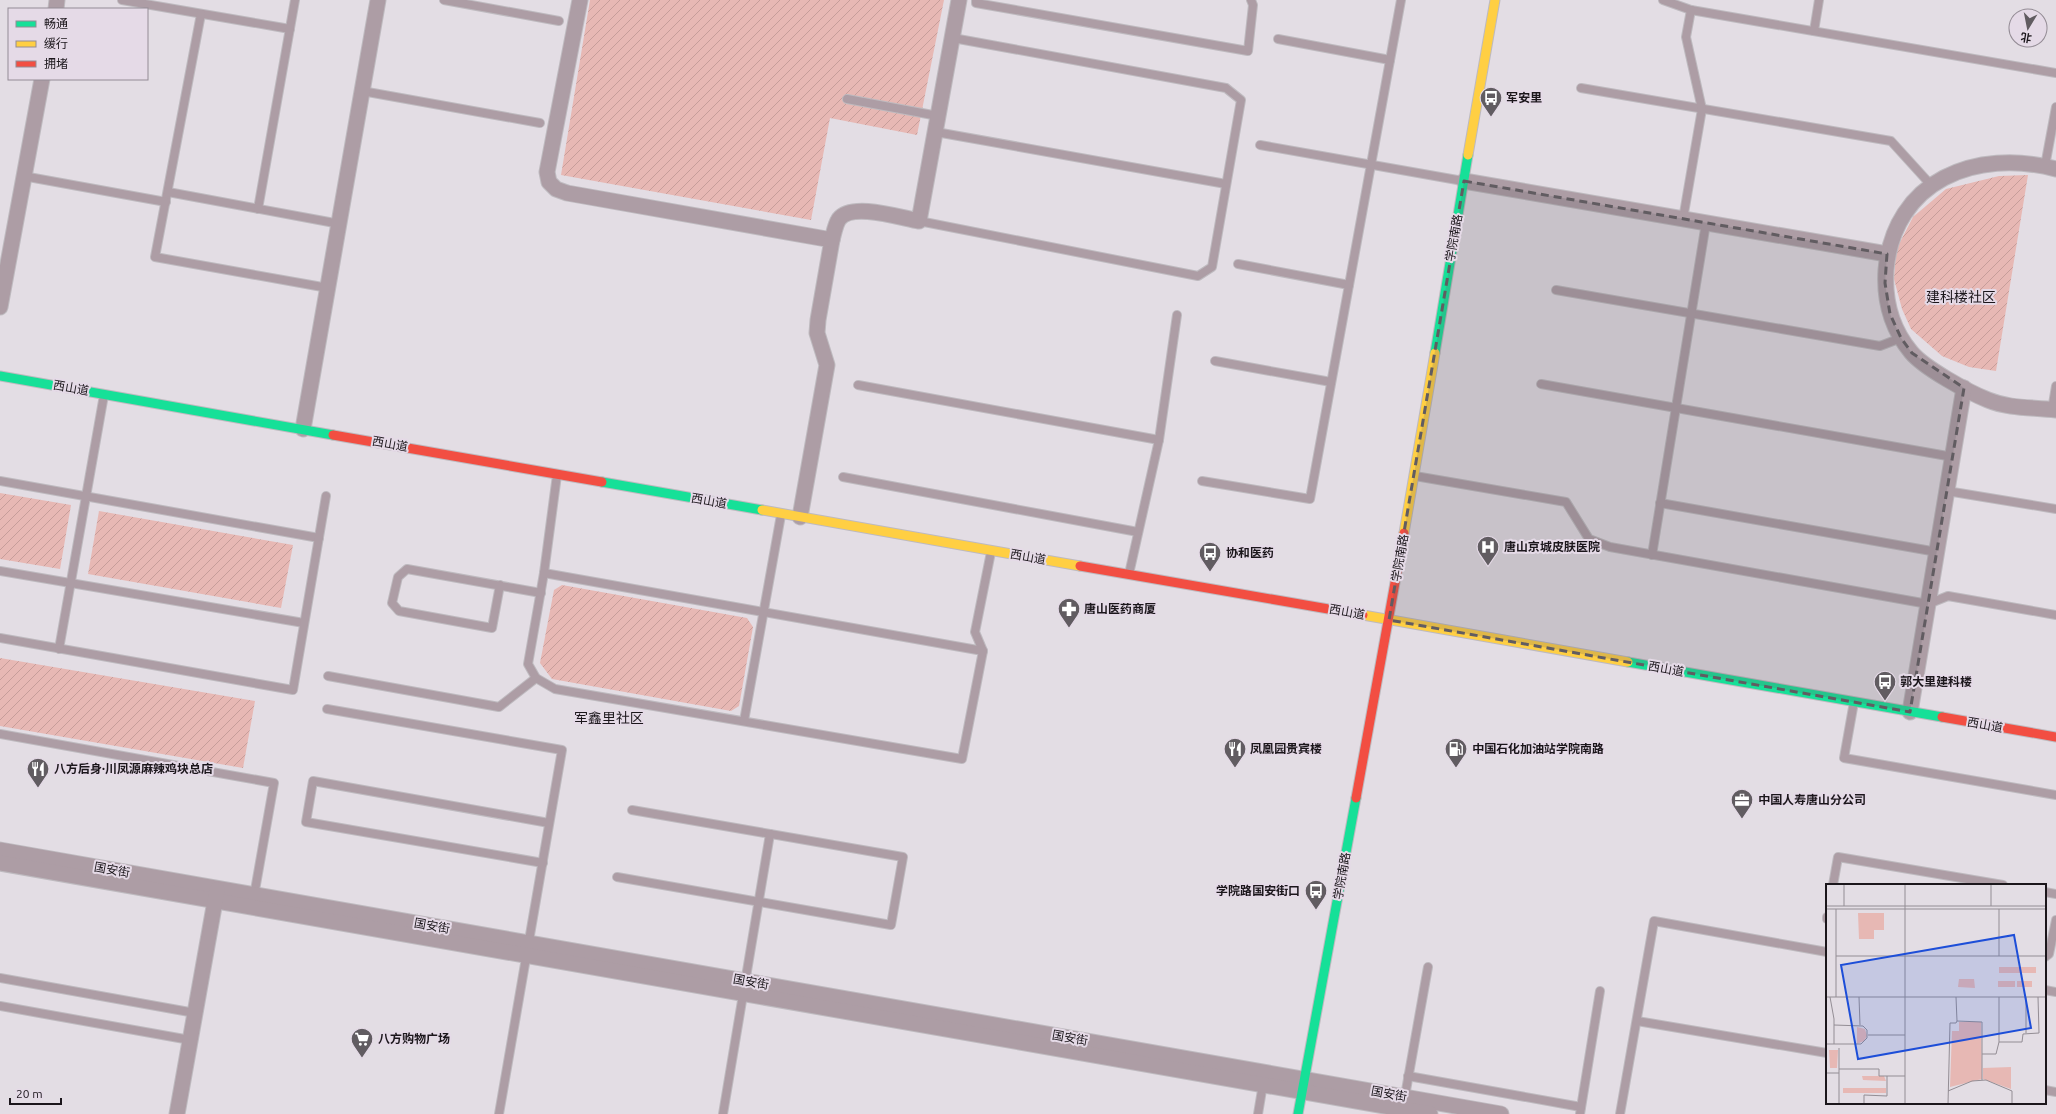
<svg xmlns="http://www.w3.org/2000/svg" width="2056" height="1114" font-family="Ubuntu,'Noto Sans SC',sans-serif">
<defs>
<pattern id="garden-furrows" width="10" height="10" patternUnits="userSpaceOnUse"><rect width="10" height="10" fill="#e7b8b4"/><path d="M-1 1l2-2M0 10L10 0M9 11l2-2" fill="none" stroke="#c69d9a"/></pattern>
</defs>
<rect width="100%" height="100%" fill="#e3dde4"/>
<!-- garden -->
<g fill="url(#garden-furrows)">
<path d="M590 0H944L917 135 830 118 811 220 561 175Z"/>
<path d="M2028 175 1996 371 1969 367 1942 356 1911 329 1902 309 1894 279 1896 250 1913 217 1946 189 1999 176Z"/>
<path d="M0 493 71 505 60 569 0 559Z"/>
<path d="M99 511 293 545 281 608 88 574Z"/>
<path d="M562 585 747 618 753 627 739 706 731 711 552 679 540 663 554 590Z"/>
<path d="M0 658 255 701 243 768 0 726Z"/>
</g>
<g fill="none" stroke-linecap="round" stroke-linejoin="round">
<!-- lane casing -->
<g stroke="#bebabf" stroke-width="10">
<g id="lane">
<path d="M122 0 290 29"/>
<path d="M444 0 559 21"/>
<path d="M976 0V3L1248 51 1253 5 1251 0"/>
<path d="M1663 0 1691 10 2056 73"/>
<path d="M201 14 155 257 328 288"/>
<path d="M1814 31 1819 0"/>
<path d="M1278 39 1390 60"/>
<path d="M1581 88 1891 141 1931 185"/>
<path d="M362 91 540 123"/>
<path d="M847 99 938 116"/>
<path d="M936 132 1226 184"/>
<path d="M1260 145 1463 181"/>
<path d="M2045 166 2056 107"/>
<path d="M23 176 166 202"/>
<path d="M168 192 340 224"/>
<path d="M258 209 295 0"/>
<path d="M1683 219 1702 109 1686 37 1691 10"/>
<path d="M919 221 1198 276 1212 267 1241 100 1226 88 953 38"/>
<path d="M1238 264 1349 285"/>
<path d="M1556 290 1880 346 1901 338"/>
<path d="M1215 361 1331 382"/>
<path d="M1541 384 1953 457"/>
<path d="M858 385 1159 440"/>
<path d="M2052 410 2056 386"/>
<path d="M557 475 544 573 528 664 536 678 555 689 962 759 983 651 975 632 991 552"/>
<path d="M1415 476 1566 502 1589 539 1610 547 1928 604 1948 596 2056 615"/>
<path d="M843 477 1138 532"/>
<path d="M0 481 319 538"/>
<path d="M1202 481 1310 499 1401 0"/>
<path d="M1947 491 2056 509"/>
<path d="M1660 503 1937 552"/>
<path d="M1652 555 1706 223"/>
<path d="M0 571 304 623"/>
<path d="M544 573 983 651"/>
<path d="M1129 574 1159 440 1177 315"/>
<path d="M500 585 492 628 399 611 392 603 398 577 407 569 541 593"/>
<path d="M0 638 293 690 326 496"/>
<path d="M59 649 104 395"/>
<path d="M328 676 499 707 536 678"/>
<path d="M1854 702 1844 758 2056 795"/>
<path d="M327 709 562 750 499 1114"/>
<path d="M744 721 781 515"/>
<path d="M0 734 274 783 254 896"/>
<path d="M543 863 306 822 313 781 549 823"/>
<path d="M617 877 891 925 903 857 632 810"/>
<path d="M1833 885 1838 857 2003 885"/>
<path d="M2045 892 2056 894"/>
<path d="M1827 917V919"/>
<path d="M2045 957 2049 954 2056 920"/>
<path d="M0 978 195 1013"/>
<path d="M2045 990 2056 992"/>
<path d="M0 1006 190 1040"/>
<path d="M1637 1021 1827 1053"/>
<path d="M1408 1076 1581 1107"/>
<path d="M2045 1090 2056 1092"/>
<path d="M1405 1096 1428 967"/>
<path d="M723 1114 770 834"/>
<path d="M1258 1114 1263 1084"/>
<path d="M1580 1114 1600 991"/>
<path d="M1620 1114 1654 921 1827 952"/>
</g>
</g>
<!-- street casing -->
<g stroke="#bebabf" stroke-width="17">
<g id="street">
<path d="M580 0 547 172 549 182 556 189 567 193 832 240 818 320 817 333 827 365 800 517"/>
<path d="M56 9 57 0"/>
<path d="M2056 169C1976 148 1894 180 1886 270 1884 300 1892 329 1911 352 1924 368 1968 392 1988 400 2010 409 2033 407 2056 410"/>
<path d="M1464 181 1887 254"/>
<path d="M832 240C834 233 835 225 839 219 852 202 901 218 919 221L959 0"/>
<path d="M0 307 42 79"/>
<path d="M303 429 378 0"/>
<path d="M1910 712 1964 388"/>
<path d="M0 850 1501 1114"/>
<path d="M0 863 1430 1114"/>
<path d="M177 1114 217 890"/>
</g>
</g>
<!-- fast casing -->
<g stroke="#bebabf" stroke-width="11">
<g id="fast">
<path d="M1435 353 1468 155"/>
<path d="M0 376 333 435"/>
<path d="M602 482 762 510"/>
<path d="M1628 662 1942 717"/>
<path d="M1298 1114 1356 798"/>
</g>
</g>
<!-- slow casing -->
<g stroke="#bebabf" stroke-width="11">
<g id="slow">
<path d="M1468 155 1495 0"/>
<path d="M762 510 1080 566"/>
<path d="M1404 533 1435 353"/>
<path d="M1363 615 1628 662"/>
</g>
</g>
<!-- jam casing -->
<g stroke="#bebabf" stroke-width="11">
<g id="jam">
<path d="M333 435 602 482"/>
<path d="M1080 566 1363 615"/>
<path d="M1942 717 2056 737"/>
<path d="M1356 798 1404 533"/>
</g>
</g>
<!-- lane -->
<use href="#lane" stroke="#ad9da5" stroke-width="8"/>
<!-- street -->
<use href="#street" stroke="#ad9da5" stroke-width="15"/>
<!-- fast -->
<use href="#fast" stroke="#16e098" stroke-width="9"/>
<!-- slow -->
<use href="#slow" stroke="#ffcf43" stroke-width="9"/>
<!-- jam -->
<use href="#jam" stroke="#f24e42" stroke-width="9"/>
</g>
<!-- marked area -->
<path fill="#615c61" fill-opacity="0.2" stroke="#615c61" stroke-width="3" stroke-dasharray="8 5" stroke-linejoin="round" d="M1464 181 1887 254 1885 283 1890 314 1901 338 1912 353 1964 388 1910 712 1389 620Z"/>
<!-- icons -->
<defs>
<g id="bus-pin" transform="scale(1.15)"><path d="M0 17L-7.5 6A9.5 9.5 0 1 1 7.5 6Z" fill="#615c61" stroke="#e5dae7"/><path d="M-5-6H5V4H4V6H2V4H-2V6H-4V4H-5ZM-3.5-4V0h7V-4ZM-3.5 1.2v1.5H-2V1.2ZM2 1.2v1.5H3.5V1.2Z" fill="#fff"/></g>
<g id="hospital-pin" transform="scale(1.15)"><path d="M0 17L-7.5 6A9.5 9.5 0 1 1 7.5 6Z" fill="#615c61" stroke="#e5dae7"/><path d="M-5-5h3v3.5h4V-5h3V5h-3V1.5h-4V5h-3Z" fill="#fff"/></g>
<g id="pharmacy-pin" transform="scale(1.15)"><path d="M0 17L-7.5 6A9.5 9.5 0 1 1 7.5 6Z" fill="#615c61" stroke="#e5dae7"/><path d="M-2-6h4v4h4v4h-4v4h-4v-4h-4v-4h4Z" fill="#fff"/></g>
<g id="restaurant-pin" transform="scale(1.15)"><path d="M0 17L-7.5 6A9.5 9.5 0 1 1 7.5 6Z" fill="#615c61" stroke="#e5dae7"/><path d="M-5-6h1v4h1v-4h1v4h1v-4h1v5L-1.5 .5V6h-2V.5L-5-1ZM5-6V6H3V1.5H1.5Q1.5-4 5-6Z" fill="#fff"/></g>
<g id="fuel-pin" transform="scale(1.15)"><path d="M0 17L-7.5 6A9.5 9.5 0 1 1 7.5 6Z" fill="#615c61" stroke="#e5dae7"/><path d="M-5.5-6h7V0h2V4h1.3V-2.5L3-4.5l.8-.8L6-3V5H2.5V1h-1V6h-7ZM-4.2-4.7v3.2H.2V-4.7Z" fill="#fff"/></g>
<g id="office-pin" transform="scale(1.15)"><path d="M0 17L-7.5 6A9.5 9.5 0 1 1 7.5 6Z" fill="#615c61" stroke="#e5dae7"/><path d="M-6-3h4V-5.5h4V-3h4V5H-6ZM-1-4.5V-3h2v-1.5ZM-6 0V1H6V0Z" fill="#fff"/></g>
<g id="supermarket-pin" transform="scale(1.15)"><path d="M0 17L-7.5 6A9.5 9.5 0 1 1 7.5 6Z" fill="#615c61" stroke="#e5dae7"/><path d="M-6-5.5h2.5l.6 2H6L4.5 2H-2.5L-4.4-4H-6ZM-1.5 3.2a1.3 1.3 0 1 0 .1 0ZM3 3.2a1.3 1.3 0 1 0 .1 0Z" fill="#fff"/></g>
</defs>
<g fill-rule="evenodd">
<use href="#bus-pin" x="1491" y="98"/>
<use href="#hospital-pin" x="1488" y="547"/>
<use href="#bus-pin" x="1210" y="553"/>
<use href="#pharmacy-pin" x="1069" y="609"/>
<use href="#bus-pin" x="1885" y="682"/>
<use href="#restaurant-pin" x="1235" y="749"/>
<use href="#fuel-pin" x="1456" y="749"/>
<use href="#restaurant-pin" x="38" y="769"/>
<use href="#office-pin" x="1742" y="800"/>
<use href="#bus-pin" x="1316" y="891"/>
<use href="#supermarket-pin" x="362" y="1039"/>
</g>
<g text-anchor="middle" stroke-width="4" stroke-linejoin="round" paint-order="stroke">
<!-- poi labels -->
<g font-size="12" font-weight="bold" fill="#1b161b" stroke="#e5dae7" text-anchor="start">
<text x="1506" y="102">军安里</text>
<text x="1504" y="551">唐山京城皮肤医院</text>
<text x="1226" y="557">协和医药</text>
<text x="1084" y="613">唐山医药商厦</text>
<text x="1900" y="686">郭大里建科楼</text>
<text x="1250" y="753">凤凰园贵宾楼</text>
<text x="1472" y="753">中国石化加油站学院南路</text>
<text x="54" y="773">八方后身·川凤源麻辣鸡块总店</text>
<text x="1758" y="804">中国人寿唐山分公司</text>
<text x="1300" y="895" text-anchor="end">学院路国安街口</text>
<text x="378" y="1043">八方购物广场</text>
</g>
<!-- street labels -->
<g font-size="12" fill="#1b161b" stroke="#e5dae7">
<text transform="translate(1454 238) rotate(-80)" y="4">学院南路</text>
<text transform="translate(71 388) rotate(10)" y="4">西山道</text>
<text transform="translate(390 444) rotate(10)" y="4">西山道</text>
<text transform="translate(709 501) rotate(10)" y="4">西山道</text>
<text transform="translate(1028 557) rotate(10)" y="4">西山道</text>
<text transform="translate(1400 558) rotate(-80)" y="4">学院南路</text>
<text transform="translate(1347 612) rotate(10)" y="4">西山道</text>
<text transform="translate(1666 669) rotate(10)" y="4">西山道</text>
<text transform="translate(1985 725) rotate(10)" y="4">西山道</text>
<text transform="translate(112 870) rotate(10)" y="4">国安街</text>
<text transform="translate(1342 876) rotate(-80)" y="4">学院南路</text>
<text transform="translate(432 926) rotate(10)" y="4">国安街</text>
<text transform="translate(751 982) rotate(10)" y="4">国安街</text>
<text transform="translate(1070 1038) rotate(10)" y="4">国安街</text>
<text transform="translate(1389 1094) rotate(10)" y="4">国安街</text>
</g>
<!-- quarter labels -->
<g font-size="14" fill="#1b161b" stroke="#e5dae7">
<text x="1961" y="302">建科楼社区</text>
<text x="609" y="723">军鑫里社区</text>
</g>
</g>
<!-- overview -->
<g transform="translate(1826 884)">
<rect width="220" height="220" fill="#e3dde4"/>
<path d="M32 29H58V46H48V55H33Z" fill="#e7b8b4"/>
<path d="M173 83H210V89H173ZM148 95 149 104 132 103 133 95ZM172 97H189V103H172ZM191 97H206V103H191ZM133 138H155L156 195 124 203 126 147H133ZM31 143 39 145 41 152 38 157 31 160ZM3 166H12L11 184H4ZM185 183V205L157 195V184ZM36 192H58L60 197 37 196ZM17 204H60V209H17Z" fill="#e7b8b4"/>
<path fill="none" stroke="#938d94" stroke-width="1" d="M18 0V22M0 22H220M165 22V0M0 25H220M10 25V113M173 25V72M10 72H220M0 113H220M4 113 8 135V160M33 113 34 141M130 113 131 137 156 138V196M200 149V113M42 151H79M173 158H196L197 150 213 149 212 113M0 160H35L41 154V146L37 142 8 141M13 164V220M156 170H170L173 158V113M13 185H53V192H79M0 189H13M122 207 146 197 160 196 186 207V220M38 220V211L61 212V192M79 220V0M122 220 124 139H130L131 137"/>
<path fill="#1d4ed8" fill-opacity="0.15" stroke="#1d4ed8" stroke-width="2" d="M188 51 205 144 32 175 15 81Z"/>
<rect width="220" height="220" fill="none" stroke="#1b161b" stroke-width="2"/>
</g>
<!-- legend -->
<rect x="8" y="8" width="140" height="72" fill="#e5dae7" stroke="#948c95"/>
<rect x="16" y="21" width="20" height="6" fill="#16e098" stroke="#948c95"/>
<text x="44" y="28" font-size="12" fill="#1b161b">畅通</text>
<rect x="16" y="41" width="20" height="6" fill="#ffcf43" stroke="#948c95"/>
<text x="44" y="48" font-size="12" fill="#1b161b">缓行</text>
<rect x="16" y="61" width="20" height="6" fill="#f24e42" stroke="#948c95"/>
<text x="44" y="68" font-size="12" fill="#1b161b">拥堵</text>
<!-- north arrow -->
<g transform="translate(2028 28) rotate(190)"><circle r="19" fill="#e5dae7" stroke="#948c95"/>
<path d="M0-3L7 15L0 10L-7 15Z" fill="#615c61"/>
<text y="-6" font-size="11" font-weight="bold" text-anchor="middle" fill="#1b161b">北</text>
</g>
<!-- scale -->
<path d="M10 1098v6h51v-6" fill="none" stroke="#1b161b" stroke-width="2"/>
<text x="16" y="1098" font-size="12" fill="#1b161b" stroke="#e5dae7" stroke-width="3" paint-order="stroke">20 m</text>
</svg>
